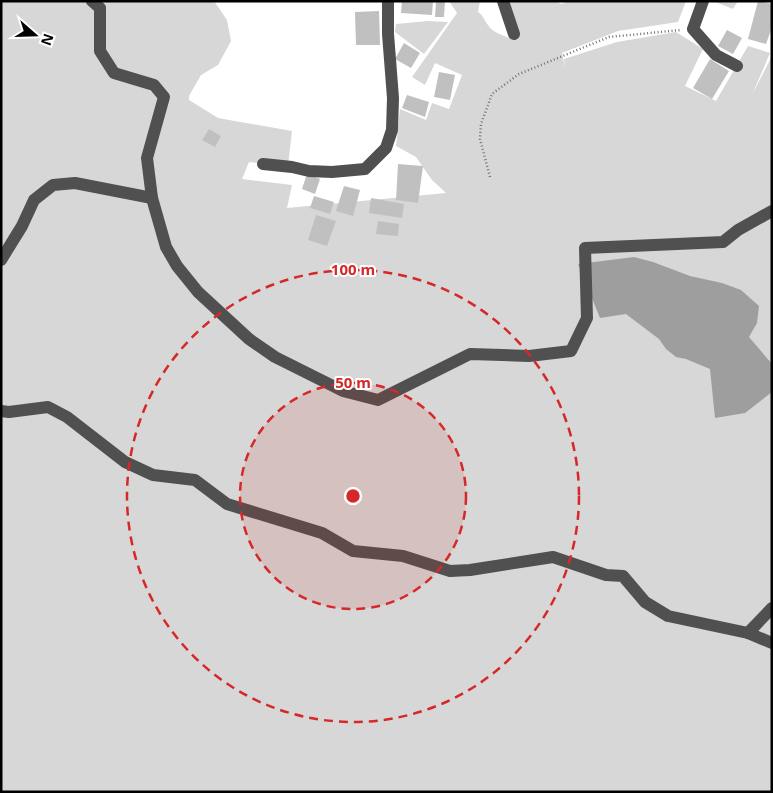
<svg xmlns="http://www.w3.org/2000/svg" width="773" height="793" font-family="'Noto Sans',sans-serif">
<rect width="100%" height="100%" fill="#fff"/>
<!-- green -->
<g fill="#d7d7d7">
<path d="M1 1H214L227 20 231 41 218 65 201 75 189 96V100L218 118 292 131 288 166 249 162 242 179 292 185 287 208 446 193 432 180 416 157 396 146 400 109 426 120 432 103 449 109 462 75 435 63 425 85 412 77 457 13 449 1H480L478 12C483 15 484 20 488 25 492 32 502 35 509 38L514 34 506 1H556L561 4 570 1H686L678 22 618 31 562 53 565 68 564 59 617 42 676 32 703 49 685 86 716 101 748 46 770 53 752 95 772 56V792H1Z"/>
<path d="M713 1H738L733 9Z"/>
<path d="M428 21 448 22 424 54 395 32 396 24Z"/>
</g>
<!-- water -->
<path fill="#9e9e9e" d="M634 257 653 262 690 276 722 283 741 290 759 306 757 323 749 337 772 364V392L745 413 715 418 710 369 686 359 676 357 666 349 659 339 626 314 600 318 578 264Z"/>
<!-- building -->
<g fill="#c0c0c0">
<path d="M402 1H433L432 15 401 13Z"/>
<path d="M436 1H445L444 17H435Z"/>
<path d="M758 1 772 4V27L766 44 748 39Z"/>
<path d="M379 11 380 45H356L355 12Z"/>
<path d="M727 30 742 38 733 54 718 46Z"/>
<path d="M404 43 420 53 411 68 395 59Z"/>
<path d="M710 59 729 71 712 99 693 88Z"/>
<path d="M439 72 455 75 450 100 434 97Z"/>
<path d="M407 95 429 102 425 117 402 108Z"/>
<path d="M209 129 221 136 215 147 202 140Z"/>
<path d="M398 164 423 166 418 203 396 200Z"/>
<path d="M307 174 320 179 315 194 302 189Z"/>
<path d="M344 186 360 190 353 216 336 211Z"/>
<path d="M314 196 334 202 330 214 310 208Z"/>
<path d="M371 198 404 204 402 218 369 213Z"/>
<path d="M316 215 336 221 327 246 308 240Z"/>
<path d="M378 221 399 224 398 236 376 234Z"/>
</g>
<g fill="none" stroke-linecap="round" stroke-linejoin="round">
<!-- path -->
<path stroke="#727272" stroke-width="2.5" stroke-dasharray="1 2.5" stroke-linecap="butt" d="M490 177 480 139 481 124 492 94 519 74 609 37 681 30"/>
<!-- minor -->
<g stroke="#505050" stroke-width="12">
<path d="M92 1 100 8V51L114 73 154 85 164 97 147 158 152 198 166 247 177 266 198 292 249 339 275 357 343 391 378 400 470 354 529 356 571 351 587 318 585 248 723 242 738 230 772 211"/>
<path d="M503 1 514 34"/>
<path d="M703 1 693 29 716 55 737 66"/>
<path d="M263 164 292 167 309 171 332 172 365 169 386 148 392 130 393 98 388 34V1"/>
<path d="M1 260 22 226 34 200 53 185 75 183 152 198"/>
<path d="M1 411 9 412 48 407 67 417 125 462 153 475 195 480 227 504 322 533 353 551 403 556 450 571 470 570 553 557 606 575 623 576 645 602 668 616 748 633"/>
<path d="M772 608 748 633 772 643"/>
</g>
</g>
<!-- distance rings -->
<circle cx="353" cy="496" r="113" fill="#d62828" fill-opacity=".12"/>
<g fill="none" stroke="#d62828" stroke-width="2.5" stroke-dasharray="9 6">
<circle cx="353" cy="496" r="113"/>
<circle cx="353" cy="496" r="226"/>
</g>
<circle cx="353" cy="496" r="8" fill="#d62828" stroke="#fff" stroke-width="2.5"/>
<g font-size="15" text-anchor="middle" font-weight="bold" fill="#d62828" stroke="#fff" stroke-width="4" stroke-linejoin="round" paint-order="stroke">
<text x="353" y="275">100 m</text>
<text x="353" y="388">50 m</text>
</g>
<!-- border -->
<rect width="773" height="793" fill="none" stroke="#000000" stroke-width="5"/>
<!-- north arrow -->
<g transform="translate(35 35) rotate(110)" stroke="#ffffff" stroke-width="4" paint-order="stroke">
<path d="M0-4L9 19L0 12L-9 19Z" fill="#000000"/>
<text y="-8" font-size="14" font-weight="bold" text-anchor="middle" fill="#000000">N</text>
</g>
</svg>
